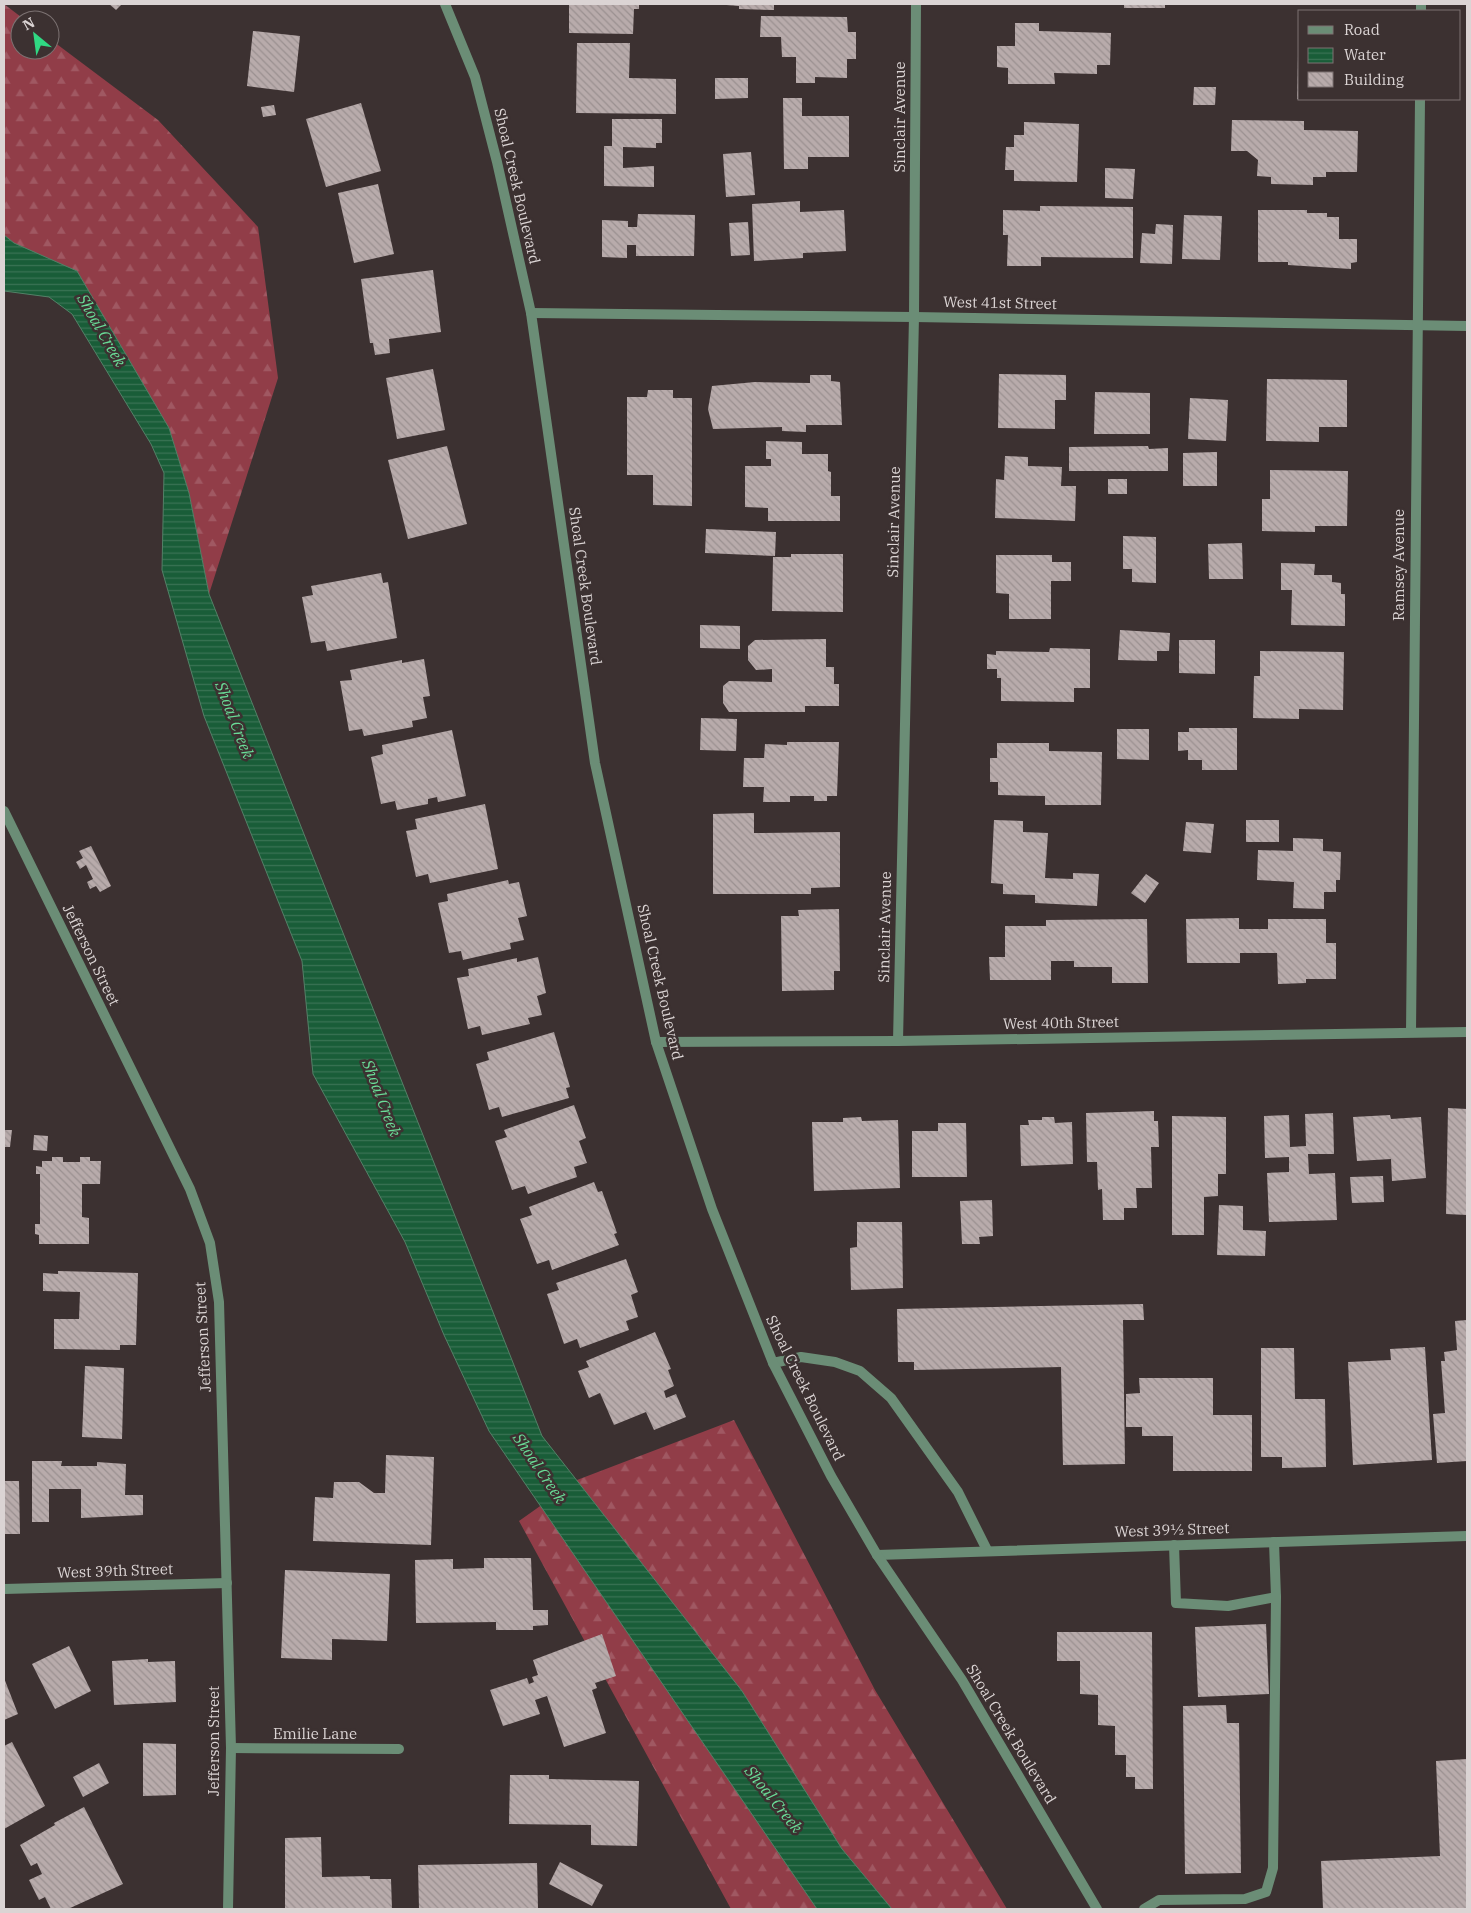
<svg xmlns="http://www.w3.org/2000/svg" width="1471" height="1913" font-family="'IBM Plex Serif',serif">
<defs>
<pattern id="forest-firs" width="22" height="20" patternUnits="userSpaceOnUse" patternTransform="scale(1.25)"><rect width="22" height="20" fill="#913d48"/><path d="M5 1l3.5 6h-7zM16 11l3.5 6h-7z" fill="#a05862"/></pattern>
<pattern id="water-rules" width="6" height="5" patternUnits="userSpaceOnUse" patternTransform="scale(1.25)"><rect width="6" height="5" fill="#195d38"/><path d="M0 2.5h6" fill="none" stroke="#3a7354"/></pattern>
<pattern id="building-back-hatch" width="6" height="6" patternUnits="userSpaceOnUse" patternTransform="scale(1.25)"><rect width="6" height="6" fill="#b8abab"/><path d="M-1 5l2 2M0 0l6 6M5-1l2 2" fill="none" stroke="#9a9090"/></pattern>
</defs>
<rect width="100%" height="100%" fill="#3c3131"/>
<!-- forest -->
<g fill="url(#forest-firs)">
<path d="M4 4 25 20H20V50H50V39L158 120 258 227 278 378 209 594 189 493 169 428 14 243 4 235Z"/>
<path d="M734 1420 875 1690 1007 1909H731L519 1521 577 1480Z"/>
</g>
<!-- water -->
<path fill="url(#water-rules)" stroke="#538167" d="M4 235 14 243 77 271 169 428 189 493 209 594 542 1436 742 1691 842 1849 892 1909H817L489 1431 444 1335 405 1242 313 1074 302 961 204 716 162 570 164 473 151 444 72 314 49 297 4 291Z"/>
<!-- building -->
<g fill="url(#building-back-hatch)">
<path d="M109 4H122L116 10Z"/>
<path d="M569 4H639V9H634L633 34 569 33Z"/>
<path d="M714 4H774V10L739 9V6Z"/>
<rect x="1124" y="4" width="41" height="4"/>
<path d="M761 16 847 17 848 32H856V59H847V78L815 77V83H796V57H782L781 37H760Z"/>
<path d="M1015 23H1039V31L1111 33 1110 65H1097V74L1054 73 1055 84H1008V68L997 67V46H1015Z"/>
<path d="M253 31 300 36 294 92 247 86Z"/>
<path d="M577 43H630L629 78 676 79V114L576 113Z"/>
<path d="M1298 56H1300V100L1297 99Z"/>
<path d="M715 78H748V98L715 99Z"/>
<path d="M1194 87H1216L1215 105H1193Z"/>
<path d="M783 98H802V116H849V157H808V169H784Z"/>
<path d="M361 103 381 171 326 187 306 119Z"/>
<path d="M274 105 276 115 263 117 261 107Z"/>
<path d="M612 119H662V143H656V148L623 147V168L654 166V187L604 186V146H612Z"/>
<path d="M1232 120 1304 121V130L1358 131 1357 172H1326V177H1313V185L1271 184V177L1257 176 1258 160 1247 151H1231Z"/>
<path d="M1024 122 1079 124 1077 182 1014 181V170H1005L1006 147H1014V135H1024Z"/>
<path d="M751 152 755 195 726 197 723 154Z"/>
<path d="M1105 168 1135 169 1133 199 1105 198Z"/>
<path d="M378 184 394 254 354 263 338 193Z"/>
<path d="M800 201V212L844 210 846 251 803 253V258L754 261 752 204Z"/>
<path d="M1040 206 1133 207V258L1041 257V266H1007L1008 235H1003V210L1040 211Z"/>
<path d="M1258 210H1307V213H1327V217H1339V239H1357V262L1351 263V269L1288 265V262H1258Z"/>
<path d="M638 214 695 215 694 256H636V245H627V258L602 257V220L628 221V227H637Z"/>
<path d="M1184 215 1222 216 1220 260 1182 259Z"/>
<path d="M748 222 750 255 731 256 729 223Z"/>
<path d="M1156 224 1173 225 1172 264 1140 263 1142 233 1155 234Z"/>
<path d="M433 270 441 332 389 339 390 353 375 355 373 343H370L361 279Z"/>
<path d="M433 369 445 430 397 439 386 378Z"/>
<path d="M999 374 1066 375V400H1055V429L998 428Z"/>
<path d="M810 375H831V381L840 382 842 425H806V432L782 431V427L713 429 708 409 712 386 755 382 810 383Z"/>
<path d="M1267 379 1347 380V427H1319V442L1266 441Z"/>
<path d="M648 390H673V398H692V506L653 505V475H627V397H647Z"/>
<path d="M1095 392 1150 393V434H1094Z"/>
<path d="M1190 398 1228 400 1226 441 1188 439Z"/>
<path d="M766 441 802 442V454H828V471L831 472V496H840V521H768V508L745 507V466H771V459H766Z"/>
<path d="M447 446 467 524 408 539 388 460Z"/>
<path d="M1148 446 1149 449 1168 448V471H1069V447Z"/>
<path d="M1217 452V486H1183V453Z"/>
<path d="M1005 456 1028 457V466L1062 467 1061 486H1076L1075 521 995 518 996 479 1004 480Z"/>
<path d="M1270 470 1348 471 1347 526H1315V532L1262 531V499H1270Z"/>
<rect x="1108" y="479" width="19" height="15"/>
<path d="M706 529 776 532 775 556 705 553Z"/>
<path d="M1123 536 1156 537V583L1132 582V569H1123Z"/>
<path d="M1242 543 1243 579H1209L1208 544Z"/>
<path d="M791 554H843V612L772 611 773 557H791Z"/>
<path d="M996 555H1052V562H1071V581H1051V619H1009V594L996 593Z"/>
<path d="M1281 563 1315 564 1314 575H1332V582L1341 583V594H1345V626L1291 625 1292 590H1281Z"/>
<path d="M381 573 383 583 388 582 397 638 327 651 325 641 311 643 302 597 313 595 311 586Z"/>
<path d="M700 625 740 626V649L700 648Z"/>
<path d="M1120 630 1170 633 1169 651H1157V661L1118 660Z"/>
<path d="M826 639V667H834V684H839V706H805V712H729L723 703V686L729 681 772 682V669L756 670 748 660V646L755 640Z"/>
<path d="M1179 640H1215V674L1179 673Z"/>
<path d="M1050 648 1090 649V688H1074V702L1001 701V678H997V669H987V654L996 655V651L1049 652Z"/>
<path d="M1260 651 1344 652 1343 710 1299 709V719L1253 718 1254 676H1260Z"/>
<path d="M424 659 430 696 423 697 427 718 412 721 413 727 364 736 362 729 349 731 340 681 352 680 350 670 402 660V663Z"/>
<path d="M701 718 737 719 736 751 700 750Z"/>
<path d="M1189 728H1237V770H1202V760H1188V750L1178 751V732H1189Z"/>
<path d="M1117 729H1149V760L1117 759Z"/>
<path d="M452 730 466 796 438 802 437 797 428 799V804L397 810 395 801 381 804 371 757 383 754 382 745Z"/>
<path d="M787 742H839L837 796H827V801H814V796H790V802H763L764 787H743L744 758H764L765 744 787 745Z"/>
<path d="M997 743H1049V751L1102 752 1101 805H1045V796L998 795V782H990V758H997Z"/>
<path d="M485 804 498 869 430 883 428 874 416 877 406 831 417 829 415 819Z"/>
<path d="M754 813V833L840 832V887L811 888V894H713V814Z"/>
<path d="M994 820 1023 821V832L1048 833 1045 878 1073 879V873L1099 874 1097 906 1035 903V895L1003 894V884L991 883Z"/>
<rect x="1246" y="820" width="33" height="22"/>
<path d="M1186 822 1214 824 1211 853 1183 851Z"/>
<path d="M1293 838 1323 839V851L1341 852 1340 880H1336V892H1324V909L1293 908 1294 882 1257 880 1258 850 1293 851Z"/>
<path d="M91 846 111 886 100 892 96 886 90 889 87 882 93 879 86 865 80 869 76 862 83 858 79 851Z"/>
<path d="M1146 874 1159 883 1145 903 1131 893Z"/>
<path d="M508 880 509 884 519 882 527 916 518 918 524 940 510 943 511 949 463 960 461 951 449 953 438 903 448 901 447 894Z"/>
<path d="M839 909 840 971H834V990L782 991 781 916H799L798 910Z"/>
<path d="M1239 918V929H1268V919H1326V943H1336V979H1306V983L1278 984 1277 953H1240V963H1187L1186 919Z"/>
<path d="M1147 919 1148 983H1112V967H1074V961H1051V980H990L989 957H1005V926H1046V920Z"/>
<path d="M538 957 546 993 537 996 542 1015 528 1018 530 1024 482 1035 480 1026 468 1029 457 978 469 976 468 969 517 958V962Z"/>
<path d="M554 1032 570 1087 566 1088 569 1098 502 1117 499 1107 489 1110 476 1064 489 1060 487 1052Z"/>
<path d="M574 1105 586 1138 579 1141 587 1163 574 1167 577 1177 528 1194 525 1186 512 1190 495 1141 507 1137 504 1130Z"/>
<path d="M1448 1108 1467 1109V1215L1446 1214Z"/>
<path d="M1154 1111V1121H1158L1159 1147H1151L1152 1188H1136L1137 1208H1124V1220H1103L1102 1189 1098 1190 1097 1162H1087L1086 1113Z"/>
<path d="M1333 1113 1334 1154H1308L1309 1174 1335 1173 1337 1220 1269 1222 1267 1173 1289 1172V1157L1265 1158 1264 1116 1289 1115 1290 1147 1306 1146 1305 1114Z"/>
<path d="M1390 1115 1391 1119 1421 1117 1426 1178 1392 1181 1391 1159 1357 1161 1353 1117Z"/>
<path d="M1172 1116 1226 1117V1174H1218V1196L1204 1197V1235H1172Z"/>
<path d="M861 1117 862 1121 898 1120 900 1188 814 1191 812 1122H843V1118Z"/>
<path d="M1042 1117H1054L1055 1123 1072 1122 1073 1164 1021 1166 1020 1125H1029L1028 1120H1042Z"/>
<path d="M938 1123H966L967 1177H912V1131H938Z"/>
<path d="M4 1130H12L10 1147H4Z"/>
<path d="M34 1135 48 1136 47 1151 33 1150Z"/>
<path d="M52 1157H63V1162H80V1157H90V1161H101L100 1184H82V1217L89 1218V1244H39V1235L35 1234V1224H40V1174H36V1166L42 1167V1161H52Z"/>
<path d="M1383 1176 1384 1202 1352 1203 1350 1177Z"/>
<path d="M594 1182 598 1192 602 1191 617 1233 614 1234 619 1245 552 1270 549 1260 537 1264 520 1219 532 1215 529 1207Z"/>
<path d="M992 1200 993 1236 979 1237 980 1244H962L960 1201Z"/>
<path d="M1219 1205 1243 1206V1230L1266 1231 1265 1256 1217 1255Z"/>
<path d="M857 1222H902L903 1288 851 1290 850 1248 857 1247Z"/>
<path d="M626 1259 638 1292 631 1295 638 1317 626 1321 629 1330 580 1348 577 1339 564 1344 547 1294 559 1290 556 1283Z"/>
<path d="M58 1271 138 1273 136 1345H120V1350L54 1349V1319H79L80 1292 43 1291V1273L58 1274Z"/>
<path d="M1143 1304 1144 1320H1123L1125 1464 1063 1465 1061 1367 914 1370V1362H898L897 1309Z"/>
<path d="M1467 1320V1461L1437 1463 1433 1414 1445 1413 1441 1361H1445L1444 1352 1457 1350 1455 1321Z"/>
<path d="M655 1332 671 1369 668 1370 674 1386 664 1391 666 1398 676 1394 686 1417 654 1430 646 1412 614 1425 600 1393 589 1398 578 1371 589 1367 586 1361Z"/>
<path d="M1425 1347 1432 1460 1353 1465 1348 1362 1391 1360 1390 1349Z"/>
<path d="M1261 1348H1294L1295 1399H1325L1326 1467 1282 1468V1457H1261Z"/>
<path d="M85 1366 124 1368 122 1439 82 1437Z"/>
<path d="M1139 1378H1213V1415H1252V1471H1173V1436H1142V1427H1126V1394L1140 1393Z"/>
<path d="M386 1455 434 1457 431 1545 313 1541 315 1497 333 1498 334 1482H359L374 1493H385Z"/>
<path d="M32 1461H62L61 1466H97V1462L126 1464 125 1495H143V1515L81 1518V1489H49V1522H32Z"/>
<path d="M4 1481H19L20 1534H4Z"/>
<path d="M484 1558H531L533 1610H548V1625L533 1626V1630H496V1622L416 1623 415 1560 453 1559V1569L484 1568Z"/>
<path d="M285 1570 390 1574 387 1641 332 1639V1660L281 1658Z"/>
<path d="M1266 1624 1269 1694 1198 1697 1195 1627Z"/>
<path d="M1057 1632H1152L1153 1789H1135V1777H1126V1755H1115V1726L1098 1725V1695L1080 1694V1661H1057Z"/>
<path d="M602 1634 616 1676 595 1683 597 1688 592 1690 606 1733 564 1747 547 1696 535 1700 540 1714 503 1726 490 1690 527 1678 529 1684 534 1682 532 1677 538 1675 533 1660Z"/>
<path d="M69 1646 91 1691 55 1709 32 1664Z"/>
<path d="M148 1659V1662L175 1661 176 1702 114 1705 112 1661Z"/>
<path d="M4 1678 18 1714 4 1720Z"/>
<path d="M1226 1705 1227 1723H1239L1241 1873 1185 1874 1183 1706Z"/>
<path d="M12 1742 45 1806 4 1829V1746Z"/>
<path d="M143 1743 176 1744V1795L143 1796Z"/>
<path d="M1467 1759V1908L1323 1909 1321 1861 1440 1856 1436 1761Z"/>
<path d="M99 1763 109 1783 83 1797 73 1777Z"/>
<path d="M510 1775H549V1779L639 1781 637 1846 591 1845V1825L509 1824Z"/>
<path d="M84 1807 123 1884 68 1909H51L45 1897 39 1900 29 1880 42 1874 37 1863 31 1866 20 1845 55 1825 54 1823Z"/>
<path d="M321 1837 322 1877 370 1876V1879H391L392 1909H285V1838Z"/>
<path d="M560 1862 603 1885 592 1906 549 1884Z"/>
<path d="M537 1863 538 1909H419L418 1865Z"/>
</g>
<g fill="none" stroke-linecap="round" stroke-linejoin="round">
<!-- service -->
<g stroke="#6b8d76" stroke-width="10">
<path d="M773 1363 801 1357 835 1362 860 1371 891 1398 958 1492 987 1550"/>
<path d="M1174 1545 1176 1603 1228 1606 1276 1597"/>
<path d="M1144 1909 1159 1900 1245 1899 1266 1892 1273 1868 1276 1597 1274 1542"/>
</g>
<!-- minor -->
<g stroke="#6b8d76" stroke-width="10">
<path d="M1421 11V4"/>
<path d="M531 313 914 317 1467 326"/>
<path d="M4 811 190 1189 210 1243 219 1302 231 1748 228 1909"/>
<path d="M1411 1032 1420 99"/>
<path d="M898 1041 914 317 916 4"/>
<path d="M656 1042 898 1041 1467 1032"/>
<path d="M877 1555 1467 1536"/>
<path d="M4 1589 227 1583"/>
<path d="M231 1748 399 1749"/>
</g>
<!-- tertiary -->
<path stroke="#6b8d76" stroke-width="10" d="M445 4 475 77 497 162 531 313 595 763 656 1042 712 1209 773 1363 831 1476 877 1555 962 1680 1097 1909"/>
</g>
<g text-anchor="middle" stroke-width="5" stroke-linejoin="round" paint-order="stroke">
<!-- street labels -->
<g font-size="15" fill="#dbd4d4" stroke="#3c3131">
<text transform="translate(900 117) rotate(-90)" y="5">Sinclair Avenue</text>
<text transform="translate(517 186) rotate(77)" y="5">Shoal Creek Boulevard</text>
<text transform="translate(1000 303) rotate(1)" y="5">West 41st Street</text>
<text transform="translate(894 522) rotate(-89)" y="5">Sinclair Avenue</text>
<text transform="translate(1399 565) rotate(-90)" y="5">Ramsey Avenue</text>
<text transform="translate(585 586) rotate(82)" y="5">Shoal Creek Boulevard</text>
<text transform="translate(885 927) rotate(-89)" y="5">Sinclair Avenue</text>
<text transform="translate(91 955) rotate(64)" y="5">Jefferson Street</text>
<text transform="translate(660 982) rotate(77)" y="5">Shoal Creek Boulevard</text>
<text transform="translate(1061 1023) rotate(-1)" y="5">West 40th Street</text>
<text transform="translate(203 1337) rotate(-93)" y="5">Jefferson Street</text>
<text transform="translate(805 1388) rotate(64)" y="5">Shoal Creek Boulevard</text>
<text transform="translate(1172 1530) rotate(-2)" y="5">West 39½ Street</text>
<text transform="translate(115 1571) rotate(-2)" y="5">West 39th Street</text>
<text x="315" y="1739">Emilie Lane</text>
<text transform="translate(1011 1734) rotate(59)" y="5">Shoal Creek Boulevard</text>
<text transform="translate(214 1741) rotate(-90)" y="5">Jefferson Street</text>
</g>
<!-- water labels -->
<g font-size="16" font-style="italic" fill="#69dc97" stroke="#3c3131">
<text transform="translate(102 330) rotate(60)" y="6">Shoal Creek</text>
<text transform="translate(235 720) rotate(69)" y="6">Shoal Creek</text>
<text transform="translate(382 1098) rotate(69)" y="6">Shoal Creek</text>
<text transform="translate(540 1468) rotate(56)" y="6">Shoal Creek</text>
<text transform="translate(774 1799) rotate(51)" y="6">Shoal Creek</text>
</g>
</g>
<!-- border -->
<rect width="1471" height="1913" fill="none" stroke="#dbd4d4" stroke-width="10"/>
<!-- legend -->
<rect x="1298" y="10" width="162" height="90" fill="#3c3131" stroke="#7c7272"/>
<rect x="1308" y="26" width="25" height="8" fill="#6b8d76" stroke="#7c7272"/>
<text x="1344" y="35" font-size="15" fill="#dbd4d4">Road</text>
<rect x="1308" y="48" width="25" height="15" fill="url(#water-rules)" stroke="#7c7272"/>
<text x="1344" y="60" font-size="15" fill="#dbd4d4">Water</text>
<rect x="1308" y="72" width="25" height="15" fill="url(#building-back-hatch)" stroke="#7c7272"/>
<text x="1344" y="85" font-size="15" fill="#dbd4d4">Building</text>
<!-- north arrow -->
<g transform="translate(35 35) rotate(331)"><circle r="24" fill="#3c3131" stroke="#7c7272"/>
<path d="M0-4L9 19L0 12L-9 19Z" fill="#30d883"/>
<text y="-8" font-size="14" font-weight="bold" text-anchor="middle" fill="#dbd4d4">N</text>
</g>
</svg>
